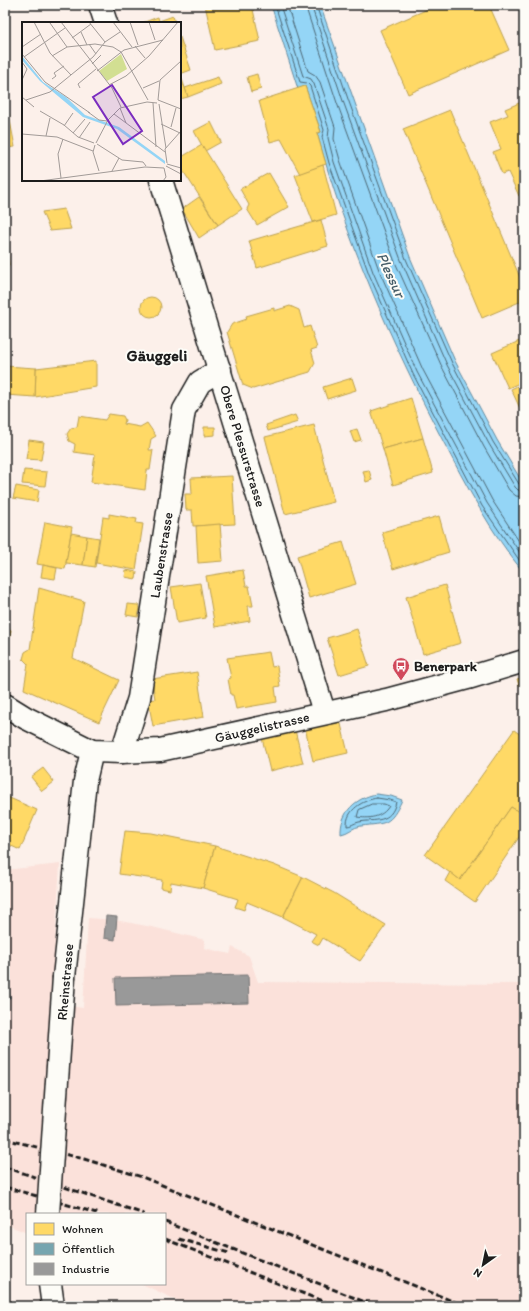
<svg xmlns="http://www.w3.org/2000/svg" width="529" height="1311" font-family="Itim,sans-serif">
<rect width="100%" height="100%" fill="#fcf0ea"/>
<filter id="ink" filterUnits="userSpaceOnUse"><feTurbulence type="fractalNoise" baseFrequency=".025" numOctaves="2"/><feDisplacementMap in="SourceGraphic" scale="8" xChannelSelector="R" yChannelSelector="G"/><feConvolveMatrix kernelMatrix="1 2 1 2 8 2 1 2 1" color-interpolation-filters="sRGB"/></filter>
<g filter="url(#ink)">
<!-- built -->
<path fill="#fbe1da" d="M60 864 51 1003 83 1008 88 918 115 920 152 927 205 940 204 948 230 954 232 947 249 956 258 982 524 984V1306H189L142 1284H165V1214H27V1233L5 1224V870Z"/>
<!-- water -->
<g fill="#94d5f6" stroke="#648b9f">
<path d="M271 5H320L410 257 455 361 497 440 524 485V573C491 533 466 485 442 439 391 341 346 240 317 133L321 132 305 86 298 89Z"/>
<path d="M376 794 391 796 402 800C390 826 386 823 361 826 353 827 348 833 341 834 340 812 356 798 376 794Z"/>
</g>
<!-- homes -->
<g fill="#ffd966" stroke="#bba050">
<path d="M205 5H252L260 41 215 50Z"/>
<path d="M437 5H489L509 50 408 94 380 30Z"/>
<path d="M173 16 175 23H142L158 17 159 21Z"/>
<path d="M180 37 191 70 180 74Z"/>
<path d="M180 73 184 85 180 86Z"/>
<path d="M257 74 261 89 251 92 247 77Z"/>
<path d="M218 77 221 84 188 97 185 88Z"/>
<path d="M184 85 188 97 180 99V86Z"/>
<path d="M305 86 321 132 317 133 326 164 300 174 281 139 270 142 259 101Z"/>
<path d="M5 94 15 147 5 148Z"/>
<path d="M524 101V194L519 196 508 172 502 174 493 152 501 149 490 122 508 115 505 109Z"/>
<path d="M450 110 524 287V300L482 318 403 129Z"/>
<path d="M211 122 221 142 205 151 194 131Z"/>
<path d="M202 145 242 209 218 225 180 166V158Z"/>
<path d="M323 165 336 215 313 222 295 175Z"/>
<path d="M269 173 289 207 257 225 247 209 249 205 240 189Z"/>
<path d="M199 197 218 225 199 238 182 209Z"/>
<path d="M64 209 71 229 50 231 42 212Z"/>
<path d="M321 220 328 246 257 268 249 241Z"/>
<path d="M5 238H6L9 265 5 266Z"/>
<circle cx="151" cy="307" r="10"/>
<path d="M290 306 299 310 304 328 310 326 317 348 311 350 315 363 310 372 253 389 243 385 227 332 232 324 247 319 246 316 274 308V311Z"/>
<path d="M524 339V381L508 388 492 353Z"/>
<path d="M96 361V387L35 397 36 368Z"/>
<path d="M5 366 36 368 35 397 5 395Z"/>
<path d="M352 378 356 390 327 399 323 387Z"/>
<path d="M524 383V417L511 389Z"/>
<path d="M411 398 423 438 383 449 371 411Z"/>
<path d="M109 414 123 416 125 420 124 424 140 427 147 423 156 436 151 439 149 450H153L150 470H147L145 490 91 482 95 455 74 452 75 444 69 441 67 434 71 428 77 427 79 416 105 420Z"/>
<path d="M295 415 298 422 268 431 266 425Z"/>
<path d="M314 425 334 502 285 514 265 437Z"/>
<path d="M204 427H215V435L204 436Z"/>
<path d="M357 429 361 440 354 442 350 431Z"/>
<path d="M423 438 433 473 393 485 383 449Z"/>
<path d="M29 440 44 442 41 460 26 459Z"/>
<path d="M24 470 47 472 45 486 22 484Z"/>
<path d="M369 470 372 480 366 482 363 471Z"/>
<path d="M232 476 235 524 193 526 192 510H186L185 494H192L191 478Z"/>
<path d="M16 486 39 490 37 502 13 498Z"/>
<path d="M109 514 137 519 136 523 143 524 136 570 96 563 103 517 109 518Z"/>
<path d="M439 516 449 552 393 569 382 532Z"/>
<path d="M45 522 72 527 65 569 37 564Z"/>
<path d="M220 524 223 561 198 563 196 526Z"/>
<path d="M71 533 87 536 83 565 66 563Z"/>
<path d="M87 536 99 538 95 567 83 565Z"/>
<path d="M343 542 356 584 309 598 297 556Z"/>
<path d="M43 565 57 568 55 579 41 577Z"/>
<path d="M126 570 137 572 136 579 125 577Z"/>
<path d="M243 570 246 586H249L253 606H248L250 621 215 627 206 576Z"/>
<path d="M200 583 206 618 177 623 171 587Z"/>
<path d="M445 585 461 643 423 654 406 597Z"/>
<path d="M39 588 84 601 73 658 119 680 99 722 24 689 28 664 23 659 25 652 30 649Z"/>
<path d="M128 604 138 605 140 608 138 617 126 615Z"/>
<path d="M5 627 11 630 5 660Z"/>
<path d="M357 629 369 666 339 675 327 638Z"/>
<path d="M269 652 272 667 277 666 280 686 275 687 277 702 236 709 233 695H231L228 679 231 678 227 658Z"/>
<path d="M197 672 204 717 153 726 148 700 155 699 152 679Z"/>
<path d="M524 677V684L519 685 517 679Z"/>
<path d="M340 720 348 753 313 761 305 728Z"/>
<path d="M295 730 303 763 270 771 262 738Z"/>
<path d="M514 730 524 737V815L511 807 460 880 425 855Z"/>
<path d="M43 768 54 782 42 791 31 777Z"/>
<path d="M5 796 37 810 20 850 5 843Z"/>
<path d="M511 807 524 815V830L475 902 445 881 450 872 460 880Z"/>
<path d="M125 831 151 833 215 846 203 888 171 882 170 890 161 888 162 880 119 874Z"/>
<path d="M215 846 274 865 303 877 283 917 247 902 244 910 235 907 238 899 203 888Z"/>
<path d="M303 877 334 893 386 925 360 961 323 938 319 945 311 941 316 934 283 917Z"/>
</g>
<!-- public -->
<path fill="#76a5af" stroke="#5b7c83" d="M5 956 10 998H5Z"/>
<!-- industry -->
<g fill="#999" stroke="#747474">
<path d="M106 916 117 917 115 940 104 938Z"/>
<path d="M248 975 249 1003 116 1006 115 978Z"/>
</g>
<g fill="none" stroke-linecap="round" stroke-linejoin="round">
<!-- shore -->
<g stroke="#4c6673" stroke-width="1">
<path d="M275 5 300 82 307 83 310 86 324 130 322 137 329 163 369 274 413 374 482 506 524 567"/>
<path d="M280 5 303 76 311 79 314 84 329 129 328 138 334 162 373 272 417 372 487 503 524 559"/>
<path d="M287 5 308 71 315 75 320 82 335 127 334 139 340 160 379 270 423 370 492 500 524 549"/>
<path d="M305 5 337 103 395 262 442 367 484 447 509 490 516 496 524 497"/>
<path d="M311 5 343 101 401 260 447 365 489 444 515 487 518 490 524 491"/>
<path d="M316 5 348 99 406 259 452 363 493 442 519 484 524 486"/>
<path d="M377 798 390 800 396 802C391 824 375 819 359 822 354 823 351 826 347 826 346 810 363 800 377 798Z"/>
<path d="M372 804H384L389 806C382 818 368 819 357 817L359 810Z"/>
</g>
<!-- minor casing -->
<g stroke="#1c1c1c" stroke-width="25">
<g id="minor">
<path d="M100 5 106 23"/>
<path d="M161 180 324 712"/>
<path d="M5 705 26 718 92 751 122 752 160 750 386 700 468 678 524 661"/>
<path d="M122 752 139 698 184 410 200 382 220 370"/>
<path d="M64 977 85 781 92 751"/>
<path d="M50 1284 53 1306"/>
</g>
</g>
<!-- minor -->
<use href="#minor" stroke="#fdfcf7" stroke-width="22"/>
<!-- rail -->
<g stroke="#1c1c1c" stroke-width="3" stroke-dasharray="6 3" stroke-linecap="butt">
<path d="M5 1139 84 1159 142 1177 465 1306"/>
<path d="M5 1167 144 1214"/>
<path d="M5 1187 100 1214"/>
<path d="M165 1222 375 1306"/>
<path d="M165 1239 335 1306"/>
<path d="M179 1239 229 1253"/>
</g>
<!-- minor-bridge casing -->
<g stroke="#1c1c1c" stroke-width="25" stroke-linecap="butt">
<path id="minor-bridge" d="M48 1214 64 977"/>
</g>
<!-- minor-bridge -->
<use href="#minor-bridge" stroke="#fdfcf7" stroke-width="22"/>
</g>
</g>
<!-- icons -->
<defs>
<g id="bus-pin" transform="scale(0.9)"><path d="M0 17L-7.5 6A9.5 9.5 0 1 1 7.5 6Z" fill="#d1495b" stroke="#fdfcf7"/><path d="M-5-6H5V4H4V6H2V4H-2V6H-4V4H-5ZM-3.5-4V0h7V-4ZM-3.5 1.2v1.5H-2V1.2ZM2 1.2v1.5H3.5V1.2Z" fill="#fff"/></g>
</defs>
<g fill-rule="evenodd">
<use href="#bus-pin" x="401" y="666"/>
</g>
<g text-anchor="middle" stroke-width="4" stroke-linejoin="round" paint-order="stroke">
<!-- street labels -->
<g font-size="14" fill="#1c1c1c" stroke="#fdfcf7">
<text transform="translate(243 446) rotate(73)" y="5">Obere Plessurstrasse</text>
<text transform="translate(161 555) rotate(-81)" y="5">Laubenstrasse</text>
<text transform="translate(262 727) rotate(-13)" y="5">Gäuggelistrasse</text>
<text transform="translate(65 982) rotate(-85)" y="5">Rheinstrasse</text>
</g>
<!-- poi labels -->
<g font-size="14" font-weight="bold" fill="#1c1c1c" stroke="#fdfcf7" text-anchor="start">
<text x="414" y="671">Benerpark</text>
</g>
<!-- water labels -->
<g font-size="15" font-style="italic" fill="#465d68" stroke="#fdfcf7">
<text transform="translate(391 275) rotate(65)" y="5">Plessur</text>
</g>
<!-- quarter labels -->
<g font-size="16" font-weight="bold" fill="#1c1c1c" stroke="#fdfcf7">
<text x="157" y="361">Gäuggeli</text>
</g>
</g>
<!-- overview -->
<g transform="translate(22 22)">
<rect width="159" height="159" fill="#fcf0ea"/>
<path d="M99 32 105 47 85 59 77 49Z" fill="#d2df92"/>
<path d="M0 34 21 60 44 75 63 93 97 105 143 139V142L95 107 61 95 18 59 0 38Z" fill="#94d5f6"/>
<path fill="none" stroke="#a29b98" stroke-width="1" d="M12 0 28 31 49 53M39 0 90 66 99 85M67 0 83 20M91 0 110 25M108 0 116 23M127 0 133 18M28 1 45 25M59 10 65 23M50 16 69 2M83 20 98 10M67 22 74 32M113 24 123 36M0 25 19 12M0 32 23 60 68 91M30 34 45 25 73 22 91 25 99 30 126 78M2 35 43 6M0 40 5 47 0 58M70 42 79 33M75 49 102 28 141 18M30 57 34 54 32 51 42 44M87 63 104 54 127 34 156 0M58 66 56 62 74 47M121 66 137 59M0 75 12 85M4 78 28 70 71 35 83 20M136 78 138 58 159 39M136 78 159 87M131 81 134 125M137 82 144 126M98 86 104 101M18 89 42 103 56 115 72 121M66 90 77 98 85 99M92 92 143 130M139 102 158 111M42 104 51 91M149 105 154 86M51 111 63 97M0 112 35 115 71 129M24 114 28 96M57 116 68 100M74 121 86 98 98 86 125 80 135 81M75 122 100 138 121 140 124 144M73 123 71 130 77 149M145 141 143 127 159 109M145 142 159 146M144 144 159 152M90 149 97 136M39 156 36 132 41 117M18 159 123 145 142 146M141 159 144 155 142 146"/>
<path fill="#7b2cbf" fill-opacity="0.15" stroke="#7b2cbf" stroke-width="2" d="M90 63 120 109 101 122 71 75Z"/>
<rect width="159" height="159" fill="none" stroke="#1c1c1c" stroke-width="2"/>
</g>
<!-- margin -->
<rect width="529" height="1311" fill="none" stroke="#fdfcf7" stroke-width="20"/>
<rect x="10" y="10" width="509" height="1291" fill="none" stroke="#1c1c1c" stroke-width="1.5" filter="url(#ink)"/>
<!-- legend -->
<rect x="26" y="1213" width="140" height="72" fill="#fdfcf7" stroke="#a3a29f"/>
<rect x="34" y="1223" width="20" height="12" fill="#ffd966" stroke="#a3a29f"/>
<text x="62" y="1233" font-size="12" fill="#1c1c1c">Wohnen</text>
<rect x="34" y="1243" width="20" height="12" fill="#76a5af" stroke="#a3a29f"/>
<text x="62" y="1253" font-size="12" fill="#1c1c1c">Öffentlich</text>
<rect x="34" y="1263" width="20" height="12" fill="#999999" stroke="#a3a29f"/>
<text x="62" y="1273" font-size="12" fill="#1c1c1c">Industrie</text>
<!-- north arrow -->
<g transform="translate(483 1265) rotate(213)" stroke="#fdfcf7" stroke-width="3" paint-order="stroke">
<path d="M0-3L7 15L0 10L-7 15Z" fill="#1c1c1c"/>
<text y="-6" font-size="11" font-weight="bold" text-anchor="middle" fill="#1c1c1c">N</text>
</g>
</svg>
